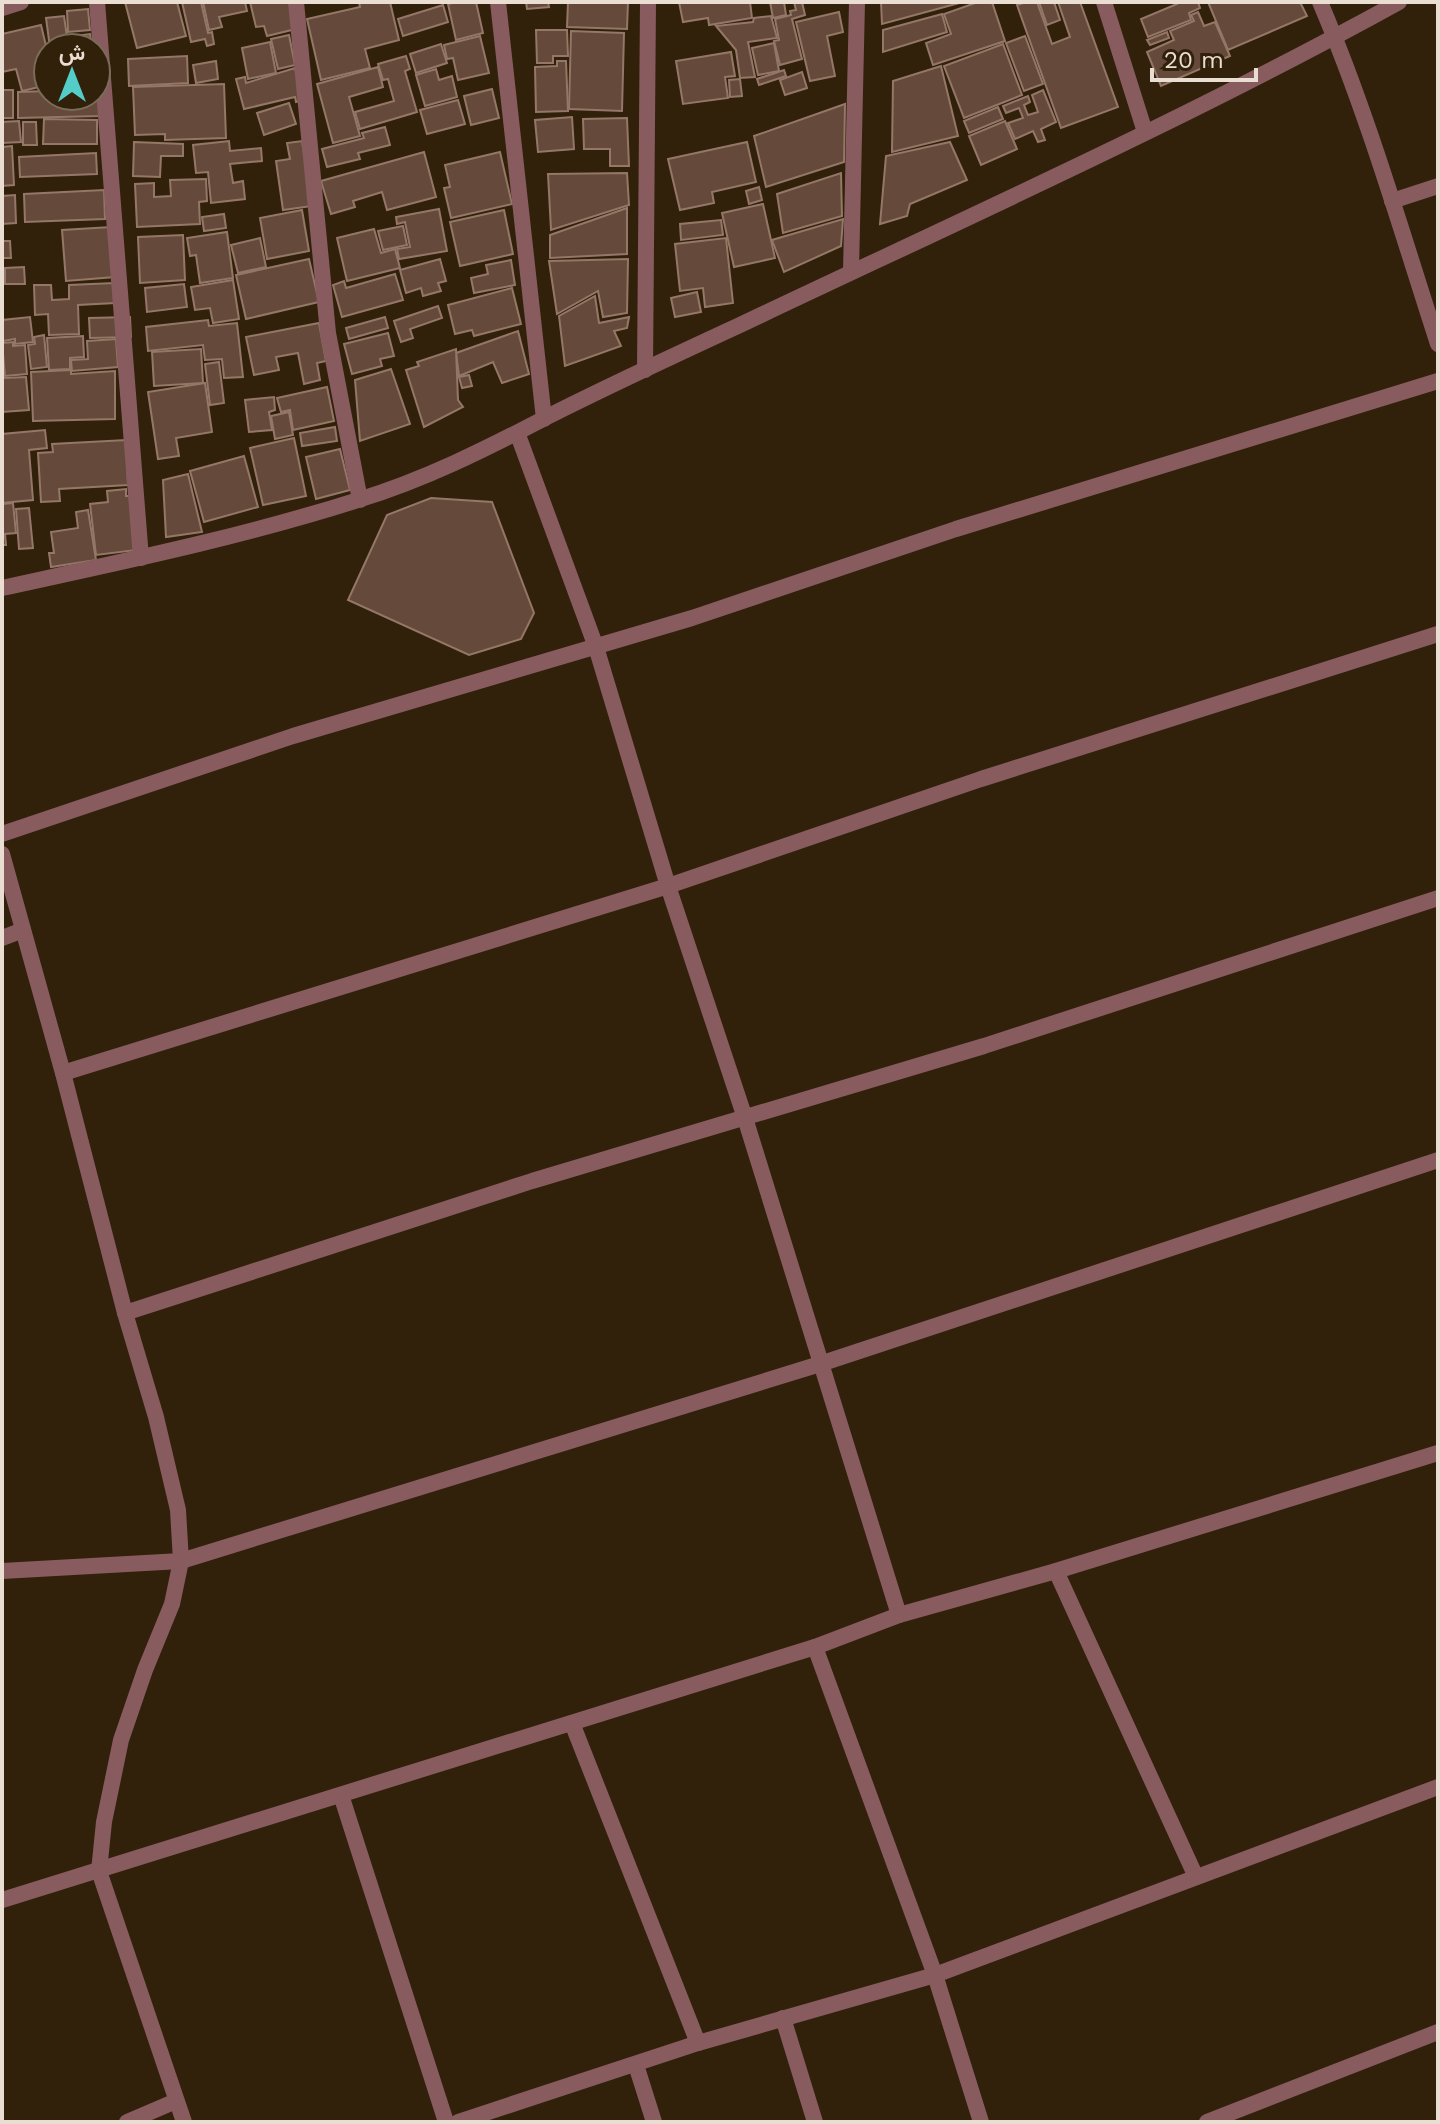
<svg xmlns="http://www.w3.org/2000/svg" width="1440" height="2124" font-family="'Work Sans',Vazirmatn,sans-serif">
<rect width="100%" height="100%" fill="#31200a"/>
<!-- building -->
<g fill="#654a3b" stroke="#947767" stroke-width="2">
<path d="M125 2H177L186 36 137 48Z"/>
<path d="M182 2H201L208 33 212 32 214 44 207 46 205 39 191 42Z"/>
<path d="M203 2H245L247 11 219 17 222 27 209 30Z"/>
<path d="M250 2H289L296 29 267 36 264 26 256 27Z"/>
<path d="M359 2H390L399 40 365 49 370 68 321 80 307 19 360 7Z"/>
<path d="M457 2H476L483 33 456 40 448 4Z"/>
<path d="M526 2H548L549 7 527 9Z"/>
<path d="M568 2H628L627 29 567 27Z"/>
<path d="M679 2H750L752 18 709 25 708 18 683 22Z"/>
<path d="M770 2H784L786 15 773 18Z"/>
<path d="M794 2H802L805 15 792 19 802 59 780 65 774 41 779 40 775 19 791 15 790 11 796 10Z"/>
<path d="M881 2H963L882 24Z"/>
<path d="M978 2H992L1005 41 933 65 926 43 951 34 944 14Z"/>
<path d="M1026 2H1037L1052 44 1070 37 1058 2H1080L1118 107 1061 128 1017 5Z"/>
<path d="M1039 2H1054L1060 20 1047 25Z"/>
<path d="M1176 2H1198L1200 8 1189 13 1191 20 1148 37 1141 19 1177 4Z"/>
<path d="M1208 2H1300L1307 16 1228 50Z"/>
<path d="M443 5 448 22 403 36 398 19Z"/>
<path d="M88 9 90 30 68 32 67 11Z"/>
<path d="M839 12 843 32 827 36 835 76 810 81 796 22Z"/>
<path d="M1198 12 1204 26 1215 22 1230 56 1161 86 1147 52 1174 40 1170 31 1194 21 1191 15Z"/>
<path d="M942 14 947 32 883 52V30Z"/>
<path d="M64 16 67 37 90 34 92 48H50L46 18Z"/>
<path d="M771 16 777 38 748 42 755 77 740 78 736 50 716 26 753 22 754 18Z"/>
<path d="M41 25 48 54V85L22 91 16 69 2 72V34Z"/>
<path d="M536 30H567L568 56H553V63H537Z"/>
<path d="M571 31 624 33 622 111 569 109Z"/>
<path d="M1167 32 1169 38 1150 45 1147 40Z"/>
<path d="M289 35 295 65 278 69 271 39Z"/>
<path d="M480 36 489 73 458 80 453 58 447 59 444 45Z"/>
<path d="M1025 36 1043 84 1024 91 1006 43Z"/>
<path d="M270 42 276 73 248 79 242 48Z"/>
<path d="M774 43 779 71 758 75 752 48Z"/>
<path d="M441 44 447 63 416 73 410 54Z"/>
<path d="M1003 44 1022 95 964 118 944 66Z"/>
<path d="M731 52 735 76 725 77 728 98 683 104 676 61Z"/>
<path d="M187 56 188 83 129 86 128 59Z"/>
<path d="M406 56 410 69 405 71 417 112 360 129 355 112 394 101 388 79 383 80 378 64Z"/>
<path d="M216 61 218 79 196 83 193 65Z"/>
<path d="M557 61H566L568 111 536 112 535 67 557 66Z"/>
<path d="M941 66 958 136 892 152 893 81Z"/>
<path d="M378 67 383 87 349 97 360 136 333 143 317 84Z"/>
<path d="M295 68 303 100 296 102 295 97 244 109 236 79 245 77 246 83Z"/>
<path d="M436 69 439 80 452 76 457 97 425 106 416 75Z"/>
<path d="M784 70 786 76 759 85 757 79Z"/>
<path d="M802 72 807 88 785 95 780 80Z"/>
<path d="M740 79 742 96 730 97 729 80Z"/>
<path d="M224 84 226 138 165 140V134L135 135 133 87Z"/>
<path d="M96 85 101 116 18 118V92L48 91V96H96Z"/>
<path d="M492 89 499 118 471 125 464 96Z"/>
<rect x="2" y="90" width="11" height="28"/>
<path d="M1043 90 1056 122 1041 129 1045 140 1038 142 1033 131 1015 139 1008 123 1023 118 1019 108 1006 113 1003 106 1028 96 1030 102 1024 105 1028 115 1038 112 1032 95Z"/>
<path d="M458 100 465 124 427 134 420 110Z"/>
<path d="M289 103 296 124 264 135 257 113Z"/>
<path d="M845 104 844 162 766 187 754 136Z"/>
<path d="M998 107 1003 119 969 133 964 121Z"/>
<path d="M572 117 574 149 538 152 535 120Z"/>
<path d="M627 118 629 166H610V149H584L583 119Z"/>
<path d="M44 119 97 120V144H43Z"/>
<path d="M19 121 21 142 2 143V122Z"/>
<path d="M1005 121 1017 149 981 165 969 136Z"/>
<path d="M23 122H36L37 145H23Z"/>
<path d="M385 127 390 145 358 153 360 159 327 167 322 149 364 138 362 133Z"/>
<path d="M229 141 230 151 261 148 262 161 230 164 233 183 243 181 245 199 211 203 208 172 196 173 193 145Z"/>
<path d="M302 141 312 206 283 210 276 161 290 159 287 143Z"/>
<path d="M134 142 183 144V156H161L160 177 133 176Z"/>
<path d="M747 142 756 182 712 192 714 203 680 210 668 159Z"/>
<path d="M950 142 967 180 910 204 907 216 880 224 886 156Z"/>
<path d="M12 146 14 185 2 186V147Z"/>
<path d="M424 152 436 197 387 210 382 192 353 201 355 207 331 214 321 181Z"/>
<path d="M500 152 512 204 451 218 444 188 450 187 445 165Z"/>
<path d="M96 153 97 174 20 177 19 157Z"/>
<path d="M627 173 629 205 551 230 548 174Z"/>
<path d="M841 173 842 216 783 233 777 194Z"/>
<path d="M206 179 207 201 199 202 200 224 137 227 135 184 154 183V197L171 196 170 180Z"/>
<path d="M759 187 762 200 749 204 746 191Z"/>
<path d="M104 190 105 219 25 222 24 194Z"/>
<path d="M15 195 16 223 2 224V196Z"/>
<path d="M763 204 775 258 734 267 722 213Z"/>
<path d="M627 208V254L550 258V235Z"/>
<path d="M439 209 447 251 399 259 397 249 410 247 405 222 397 224 396 217Z"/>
<path d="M302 210 309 251 267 259 260 218Z"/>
<path d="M504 210 513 254 460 266 450 222Z"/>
<path d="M224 214 226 228 204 231 202 217Z"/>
<path d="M843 219 841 246 784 272 772 240Z"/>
<path d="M721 220 723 235 681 240 680 224Z"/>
<path d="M403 226 407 245 383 250 378 231Z"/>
<path d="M111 227 115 277 66 281 62 230Z"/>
<path d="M374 229 381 253 395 249 400 268 347 281 337 238Z"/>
<path d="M227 232 233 278 200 283 196 255 190 256 187 238Z"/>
<path d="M183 235 185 280 140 283 138 237Z"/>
<path d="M260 238 266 267 238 273 231 245Z"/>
<path d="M726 238 733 303 705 307 703 288 680 291 675 244Z"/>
<path d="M2 241H10L11 258H2Z"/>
<path d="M309 259 319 302 246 319 236 275Z"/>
<path d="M440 259 446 281 438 283 441 291 423 296 421 288 406 293 400 270Z"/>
<path d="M628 259 627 313 603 317 598 291 557 314 549 261Z"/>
<path d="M511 260 515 285 474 293 471 278 488 274 486 265Z"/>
<path d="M24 267 25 284H5V268Z"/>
<path d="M395 274 403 300 342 317 333 285 344 281 346 288Z"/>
<path d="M233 280 239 319 213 323 210 308 195 310 191 287Z"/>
<path d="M114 283 115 303 78 305 79 334 49 335 48 314 35 315 34 285H51L52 300 69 299V285Z"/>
<path d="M184 284 187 307 147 312 145 288Z"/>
<path d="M512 288 521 324 474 336 472 330 455 334 448 305Z"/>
<path d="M697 292 701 312 675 317 671 298Z"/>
<path d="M595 296 599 323 629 317 627 328 614 331 621 346 565 366 559 316Z"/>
<path d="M438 306 442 318 410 329 413 338 401 342 394 321Z"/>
<path d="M30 317 33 342 15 344V339L3 341 2 320Z"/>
<path d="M130 317 131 337 90 338 89 318Z"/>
<path d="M385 317 388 328 349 339 346 328Z"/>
<path d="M208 320 209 326 237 323 243 377 224 378 222 359 205 360 203 345 148 351 146 327Z"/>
<path d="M319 323 326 361 317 363 320 380 304 384 298 353 276 357 279 370 254 375 246 337Z"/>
<path d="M518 331 529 374 502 383 493 362 459 376 456 353Z"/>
<path d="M388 333 394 356 380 359 382 366 352 374 344 344Z"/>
<path d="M44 335 47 367 31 369 28 345 35 344 34 337Z"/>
<path d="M83 336 84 357 70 358V369L49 370 47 338Z"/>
<path d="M116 339 118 367 72 371 71 360 88 359 87 341Z"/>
<path d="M13 342V346L25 345 27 374 5 376 2 343Z"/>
<path d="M201 349 203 383 154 386 152 352Z"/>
<path d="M456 349 458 400 463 407 424 427 406 370 419 366 417 362Z"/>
<path d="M219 362 224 403 210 405 205 364Z"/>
<path d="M2 365 3 378 26 377 29 410 2 412Z"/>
<path d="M391 369 410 424 360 441 355 380Z"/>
<path d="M71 370V374L115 371V419L33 421 31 372Z"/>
<path d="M469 375 472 386 462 388 459 377Z"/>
<path d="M205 383 212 432 176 438 179 456 158 459 148 392Z"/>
<path d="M327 387 334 421 293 430 290 410 281 412 277 398Z"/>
<path d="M274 397 275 410 269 412 272 430 249 432 245 400Z"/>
<path d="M289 412 293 435 275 439 271 416Z"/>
<path d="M335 427 337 441 302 446 300 433Z"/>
<path d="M45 430 47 448 29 450 33 500 2 503V434Z"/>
<path d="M294 438 306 496 263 505 250 448Z"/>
<path d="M126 440 128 485 59 489 60 501 41 502 38 453 53 452 52 444Z"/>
<path d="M340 449 350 490 316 499 306 457Z"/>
<path d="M244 456 258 507 204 522 190 471Z"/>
<path d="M188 474 202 532 166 537 163 480Z"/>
<path d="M126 489V496H131L137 550 96 555 90 504 108 502 107 491Z"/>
<path d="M431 498 492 502 534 613 521 639 469 655 348 600 387 515Z"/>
<path d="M13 503 16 533 5 534 6 545H2V504Z"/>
<path d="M29 508 33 548 19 549 16 509Z"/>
<path d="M88 510 96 560 51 567 49 553H54L51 532 78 528 76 512Z"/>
</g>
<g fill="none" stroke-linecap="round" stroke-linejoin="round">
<!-- minor -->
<g stroke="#885b5f" stroke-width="16">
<path d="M97 2 141 558"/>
<path d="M296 2 328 333 360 500"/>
<path d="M498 2 544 419"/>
<path d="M1104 2 1145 132"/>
<path d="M1320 2C1367 112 1401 230 1438 344"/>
<path d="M2 8 21 2"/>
<path d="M1392 201 1438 186"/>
<path d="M851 271 857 2"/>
<path d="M645 370 648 2"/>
<path d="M518 435 596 647 668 886 745 1118 899 1615"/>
<path d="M2 588C121 562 242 537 358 500 424 480 486 449 547 417 610 385 675 355 740 325 961 220 1185 120 1399 2"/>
<path d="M2 834 293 736 692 618 956 529 1438 381"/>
<path d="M2 854 63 1073 125 1313 156 1417 178 1510 181 1561 172 1604 145 1670 121 1740 104 1822 99 1871 184 2122"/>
<path d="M2 938 23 930"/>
<path d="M63 1073 668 886 981 779 1438 634"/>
<path d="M125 1313 532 1181 984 1046 1438 898"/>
<path d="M2 1571 181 1561 820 1364 1438 1160"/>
<path d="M1056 1571 1196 1877"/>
<path d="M815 1647 935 1975 981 2122"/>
<path d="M572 1723 698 2043"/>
<path d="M341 1795 446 2122"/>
<path d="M2 1900 815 1647 899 1615 1056 1571 1438 1453"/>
<path d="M783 2018 815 2122"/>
<path d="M636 2065 654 2122"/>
<path d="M127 2122 176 2101"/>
<path d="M458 2122 698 2043 935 1975 1438 1787"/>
<path d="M1207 2122 1438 2032"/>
</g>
</g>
<!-- border -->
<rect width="1440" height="2124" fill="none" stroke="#e9ded1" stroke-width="8"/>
<!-- north arrow -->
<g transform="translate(72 72)"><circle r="38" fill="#31200a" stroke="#7b6c5a" stroke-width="2"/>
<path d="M0-6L14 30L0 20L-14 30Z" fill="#54cdc8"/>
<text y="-12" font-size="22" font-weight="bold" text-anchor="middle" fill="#e9ded1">ش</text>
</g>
<!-- scale -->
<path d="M1152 68v12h104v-12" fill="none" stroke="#e9ded1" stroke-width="4"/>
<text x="1164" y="68" font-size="24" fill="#e9ded1" stroke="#31200a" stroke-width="6" paint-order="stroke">20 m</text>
</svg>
